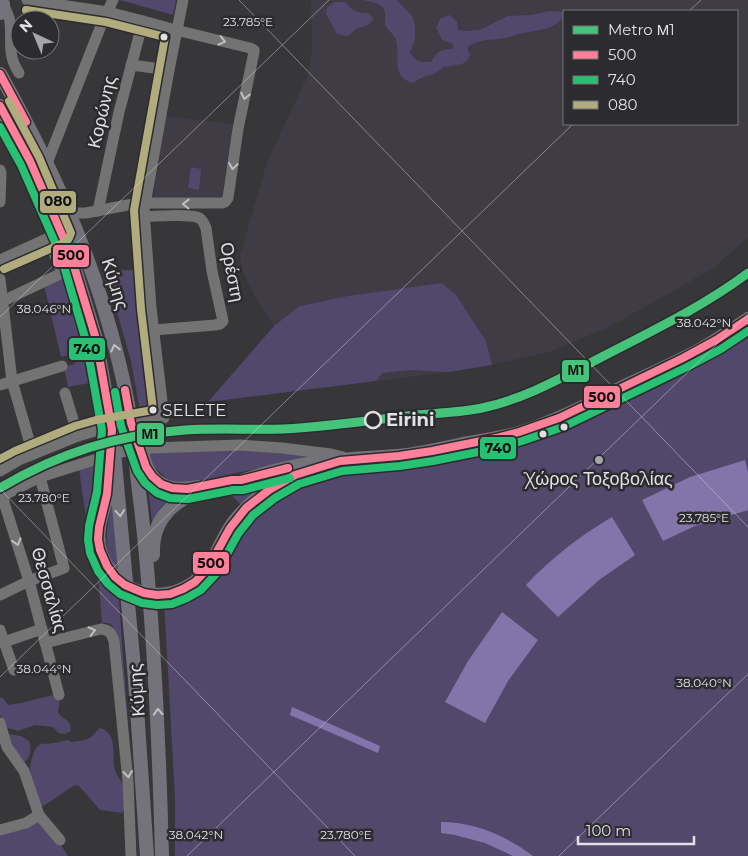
<svg xmlns="http://www.w3.org/2000/svg" width="748" height="856" font-family="Montserrat,sans-serif">
<rect width="100%" height="100%" fill="#373638"/>
<!-- built -->
<g fill="#3f3c45" fill-rule="evenodd">
<path d="M311 0H748V237L714 268 607 328 552 351 500 363 449 372 208 402 274 326 254 295 243 272 240 256 267 162 308 75 312 49V37ZM564 11H737V124H564Z"/>
<path d="M164 116 233 124 222 197 153 200Z"/>
</g>
<!-- green -->
<g fill="#52486b">
<path d="M120 0H176L173 15Z"/>
<path d="M363 0H397L412 16 415 25V40L410 52C416 63 419 62 431 62 437 51 441 49 453 49V44L442 40 436 27 441 18 450 15 457 22 458 30 466 31 479 30 508 16 530 15 550 11 564 12V17C550 31 542 29 524 33 518 34 512 37 505 38 493 40 476 39 467 48L470 55 467 61 462 64 444 67 434 74 423 77 412 83C390 75 401 58 396 40 394 34 387 30 385 24 384 20 386 16 385 12 382 2 371 2 363 0Z"/>
<path d="M334 2H345C353 11 355 13 368 13L374 19 368 25 356 29 348 36 337 34 326 14 327 8Z"/>
<path d="M191 167 201 169 199 190 188 188Z"/>
<path d="M140 269 156 407 140 411 131 361 119 319 102 272Z"/>
<path d="M67 274 85 334 95 382 68 387 64 367 75 364 73 354 61 357 44 285Z"/>
<path d="M442 283 456 295 486 341 492 365 449 372 411 370 382 373 376 381 208 402 274 326 300 306 348 296Z"/>
<path d="M748 332V856H175V798L164 601 187 593 237 525 254 505 303 478 328 472 380 463 434 458 545 434 676 373Z"/>
<path d="M243 450 312 456 276 463 264 467 196 482H175L167 479 153 466 148 452Z"/>
<path d="M103 461C102 487 95 511 92 536H91L88 532 79 469Z"/>
<path d="M147 478 175 494 161 507 152 522Z"/>
<path d="M274 478 241 505 227 490Z"/>
<path d="M113 499 119 572C99 549 108 525 113 499Z"/>
<path d="M95 556 118 587 129 738H128L115 632C113 625 110 622 102 623L99 584 92 557Z"/>
<path d="M57 694C57 695 59 701 59 702 60 705 58 708 58 711 60 720 72 718 71 731L65 734 59 733 53 727 35 725 18 731 5 727 0 714V698L2 697 8 705 21 703Z"/>
<path d="M100 728C119 733 111 757 115 771 117 776 121 780 123 785L124 809 122 813 100 810 79 786 75 785C64 791 54 800 43 806L38 805C34 788 26 772 33 755 35 749 37 746 42 743L44 744C53 744 61 741 69 740L71 742C77 741 86 741 91 737 95 734 96 731 100 728Z"/>
<path d="M9 734 21 736 29 741C32 749 31 760 22 763L6 737Z"/>
<path d="M40 821 59 842 68 856H0V833Z"/>
</g>
<!-- water -->
<g fill="#8375aa">
<path d="M745 460 748 472V510L695 526 663 541 642 500 690 477Z"/>
<path d="M612 517 635 555 599 580 558 617 526 585C551 558 580 536 612 517Z"/>
<path d="M502 612 538 640 508 681 485 723 445 702 468 661Z"/>
<path d="M292 707 380 746 378 753 290 715Z"/>
<path d="M441 822C474 822 507 836 533 856H513L485 843 455 835 441 833Z"/>
</g>
<g fill="none" stroke-linecap="round" stroke-linejoin="round">
<!-- minor -->
<g stroke="#737374" stroke-width="11">
<path d="M3 0C3 8 10 15 10 23 12 42 7 55 19 73"/>
<path d="M27 0 108 12 143 21 176 30 250 48 254 50V52L238 129 228 198 225 202 222 203H138L86 213H70"/>
<path d="M131 65 169 70"/>
<path d="M47 163 102 23 113 0"/>
<path d="M0 170 1 173 0 202"/>
<path d="M98 211 119 112 143 21"/>
<path d="M144 217C153 216 192 214 199 218 203 220 204 224 206 228L212 271 223 321 220 324 215 325 154 330"/>
<path d="M0 260 55 235"/>
<path d="M0 279 12 381 33 454"/>
<path d="M3 301 62 273 48 238"/>
<path d="M0 385 62 366"/>
<path d="M65 393 78 436"/>
<path d="M0 471 19 460 78 436 98 430 145 421 164 418 151 308 144 210 169 70 183 0"/>
<path d="M2 496 29 581 59 695"/>
<path d="M0 497 40 477 97 459 126 451 151 448 240 445 282 448 331 454 343 457"/>
<path d="M0 595 29 581 64 568 40 477"/>
<path d="M0 630 14 670"/>
<path d="M4 642 42 629"/>
<path d="M45 643 101 629C110 630 111 633 114 641L128 781 131 856"/>
<path d="M0 723 7 747 24 771 39 815 60 840"/>
<path d="M0 830 26 823 39 815"/>
</g>
<!-- major -->
<g stroke="#74727a" stroke-width="14">
<path d="M0 13 3 4"/>
<path d="M0 74C48 160 89 248 114 343 121 369 127 396 131 422 135 450 137 479 141 507 154 623 159 739 162 856"/>
<path d="M0 106 30 161 70 253 96 339 112 430 135 679 147 856"/>
<path d="M141 448C143 455 144 462 147 468 157 490 178 491 199 487"/>
<path d="M109 468C108 477 108 486 107 495 105 506 100 517 99 528 95 554 110 579 134 590 160 601 192 592 208 568 218 553 223 536 234 522 253 498 279 480 308 471"/>
<path d="M153 555C152 534 159 516 177 503 193 491 215 491 234 484 262 473 291 466 321 462 346 459 372 458 397 456 419 454 441 449 463 444 482 441 501 438 519 433 557 421 593 402 629 384 651 374 673 364 694 353 713 343 730 331 748 319"/>
</g>
<!-- bus-1 casing -->
<g stroke="#2c2b2f" stroke-width="11">
<g id="bus-1">
<path d="M0 74 26 122"/>
<path d="M0 106 30 161 70 253 96 339 112 430 107 494 99 527 98 539 100 550 107 566 115 577 125 585 144 593 157 595 170 594 183 589 195 582 208 568 230 528 246 508 269 490 295 475 340 461 399 456 432 451 496 438 519 432 559 418 683 358 716 340 748 319"/>
<path d="M125 390 131 423 146 467 152 476 161 484 172 488 187 489 232 480H241L288 468"/>
</g>
</g>
<!-- bus-2 casing -->
<g stroke="#2c2b2f" stroke-width="11">
<g id="bus-2">
<path d="M0 127 21 165 61 256 86 341 102 430 97 492 89 526 88 540 90 553 98 571 108 584 120 594 142 603 157 605 172 604 187 598 201 590 216 574 238 534 253 515 275 498 299 484 342 471 400 466 433 461 498 448 522 441 563 427 687 367 721 349 748 331"/>
<path d="M115 392 121 426 137 471 145 483 157 493 170 498 188 499 233 490H243L290 478"/>
</g>
</g>
<!-- bus-3 casing -->
<g stroke="#2c2b2f" stroke-width="11">
<g id="bus-3">
<path d="M4 269 66 242 69 238 71 233 39 157 9 101"/>
<path d="M0 459 15 451 75 426 96 420 153 410 141 309 134 210 165 37 106 22 26 10"/>
</g>
</g>
<!-- bus-1 -->
<use href="#bus-1" stroke="#ff8098" stroke-width="8"/>
<!-- bus-2 -->
<use href="#bus-2" stroke="#26c172" stroke-width="8"/>
<!-- bus-3 -->
<use href="#bus-3" stroke="#b1ac7e" stroke-width="8"/>
<!-- metro-1 casing -->
<g stroke="#2c2b2f" stroke-width="12">
<path id="metro-1" d="M0 488C59 453 116 435 185 430 218 428 251 430 284 429 325 427 366 421 407 416 432 413 458 413 482 408 524 399 559 379 596 360 648 333 701 308 748 273"/>
</g>
<!-- metro-1 -->
<use href="#metro-1" stroke="#46c37a" stroke-width="9"/>
</g>
<!-- one-way arrows -->
<defs><path id="oneway-chevron" d="M-2-3.5L2.5 0L-2 3.5" fill="none" stroke-width="1.6" stroke-linecap="round" stroke-linejoin="round" transform="scale(1.25)"/></defs>
<g stroke="#c0c0c2">
<use href="#oneway-chevron" transform="translate(222 41) rotate(13)"/>
<use href="#oneway-chevron" transform="translate(245 96) rotate(102)"/>
<use href="#oneway-chevron" transform="translate(233 166) rotate(98)"/>
<use href="#oneway-chevron" transform="translate(186 204) rotate(-179)"/>
<use href="#oneway-chevron" transform="translate(17 542) rotate(73)"/>
<use href="#oneway-chevron" transform="translate(92 631) rotate(-14)"/>
<use href="#oneway-chevron" transform="translate(128 774) rotate(84)"/>
</g>
<g stroke="#c0c0c4">
<use href="#oneway-chevron" transform="translate(115 348) rotate(-104)"/>
<use href="#oneway-chevron" transform="translate(120 513) rotate(85)"/>
<use href="#oneway-chevron" transform="translate(158 712) rotate(-93)"/>
</g>
<!-- ticks -->
<path fill="none" stroke="#e1e1e3" stroke-width="1" stroke-opacity="0.45" d="M239 0 748 527M689 11 701 0M0 317 329 0M0 489 355 856M0 677 573 124M187 856 748 314M559 856 748 674"/>
<!-- markers -->
<g fill="#e1e1e3" stroke="#2c2b2f" stroke-width="2">
<circle cx="164" cy="37" r="4.5"/>
<circle cx="153" cy="410" r="4.5"/>
<circle cx="564" cy="427" r="4.5"/>
<circle cx="543" cy="434" r="4.5"/>
</g>
<circle fill="#2c2b2f" stroke="#e1e1e3" stroke-width="2.5" cx="373" cy="420" r="8"/>
<circle fill="#a6a5a7" stroke="#2c2b2f" stroke-width="2" cx="599" cy="460" r="5"/>
<g text-anchor="middle" stroke-width="5" stroke-linejoin="round" paint-order="stroke">
<!-- bus labels -->
<g font-size="17" fill="#e1e1e3" stroke="#2c2b2f" text-anchor="start">
<text x="162" y="416">SELETE</text>
</g>
<!-- street labels -->
<g font-size="18" fill="#e1e1e3" stroke="#2c2b2f">
<text transform="translate(102 112) rotate(-77)" y="6">Κορώνης</text>
<text transform="translate(232 272) rotate(79)" y="6">Ορέστη</text>
<text transform="translate(115 284) rotate(73)" y="6">Κύμης</text>
<text transform="translate(49 590) rotate(74)" y="6">Θεσσαλίας</text>
<text transform="translate(137 690) rotate(-94)" y="6">Κύμης</text>
</g>
<!-- stop labels -->
<g font-size="18" font-weight="bold" fill="#e1e1e3" stroke="#2c2b2f" text-anchor="start">
<text x="386" y="426">Eirini</text>
</g>
<!-- poi labels -->
<g font-size="18" fill="#e1e1e3" stroke="#2c2b2f">
<text x="599" y="485">Χώρος Τοξοβολίας</text>
</g>
</g>
<g font-size="12" text-anchor="middle" fill="#e1e1e3" stroke="#2c2b2f" stroke-width="5" stroke-linejoin="round" paint-order="stroke">
<text x="248" y="26">23.785°E</text>
<text x="44" y="313">38.046°N</text>
<text x="704" y="327">38.042°N</text>
<text x="44" y="502">23.780°E</text>
<text x="704" y="522">23.785°E</text>
<text x="44" y="673">38.044°N</text>
<text x="704" y="687">38.040°N</text>
<text x="346" y="839">23.780°E</text>
<text x="196" y="839">38.042°N</text>
</g>
<g stroke="#2c2b2f" stroke-width="2">
<rect x="39" y="190" width="38" height="24" rx="5" fill="#b1ac7e"/>
<rect x="52" y="244" width="38" height="24" rx="5" fill="#ff8098"/>
<rect x="68" y="337" width="38" height="24" rx="5" fill="#26c172"/>
<rect x="561" y="359" width="29" height="24" rx="5" fill="#46c37a"/>
<rect x="583" y="385" width="38" height="24" rx="5" fill="#ff8098"/>
<rect x="136" y="422" width="29" height="24" rx="5" fill="#46c37a"/>
<rect x="479" y="436" width="38" height="24" rx="5" fill="#26c172"/>
<rect x="192" y="551" width="38" height="24" rx="5" fill="#ff8098"/>
</g>
<g font-size="14" text-anchor="middle" font-weight="bold" fill="#111">
<text x="58" y="206">080</text>
<text x="71" y="260">500</text>
<text x="87" y="354">740</text>
<text x="576" y="375">Μ1</text>
<text x="602" y="402">500</text>
<text x="150" y="439">Μ1</text>
<text x="498" y="453">740</text>
<text x="211" y="568">500</text>
</g>
<!-- legend -->
<rect x="563" y="10" width="175" height="115" fill="#2c2b2f" stroke="#747477"/>
<rect x="573" y="26" width="25" height="8" fill="#46c37a" stroke="#747477"/>
<text x="608" y="35" font-size="15" fill="#e1e1e3">Metro Μ1</text>
<rect x="573" y="51" width="25" height="8" fill="#ff8098" stroke="#747477"/>
<text x="608" y="60" font-size="15" fill="#e1e1e3">500</text>
<rect x="573" y="76" width="25" height="8" fill="#26c172" stroke="#747477"/>
<text x="608" y="85" font-size="15" fill="#e1e1e3">740</text>
<rect x="573" y="101" width="25" height="8" fill="#b1ac7e" stroke="#747477"/>
<text x="608" y="110" font-size="15" fill="#e1e1e3">080</text>
<!-- north arrow -->
<g transform="translate(35 35) rotate(316)"><circle r="24" fill="#2c2b2f" stroke="#747477"/>
<path d="M0-4L9 19L0 12L-9 19Z" fill="#a6a5a7"/>
<text y="-8" font-size="14" font-weight="bold" text-anchor="middle" fill="#e1e1e3">N</text>
</g>
<!-- scale -->
<path d="M578 836v8h116v-8" fill="none" stroke="#e1e1e3" stroke-width="2.5"/>
<text x="586" y="836" font-size="15" fill="#e1e1e3" stroke="#2c2b2f" stroke-width="4" paint-order="stroke">100 m</text>
</svg>
